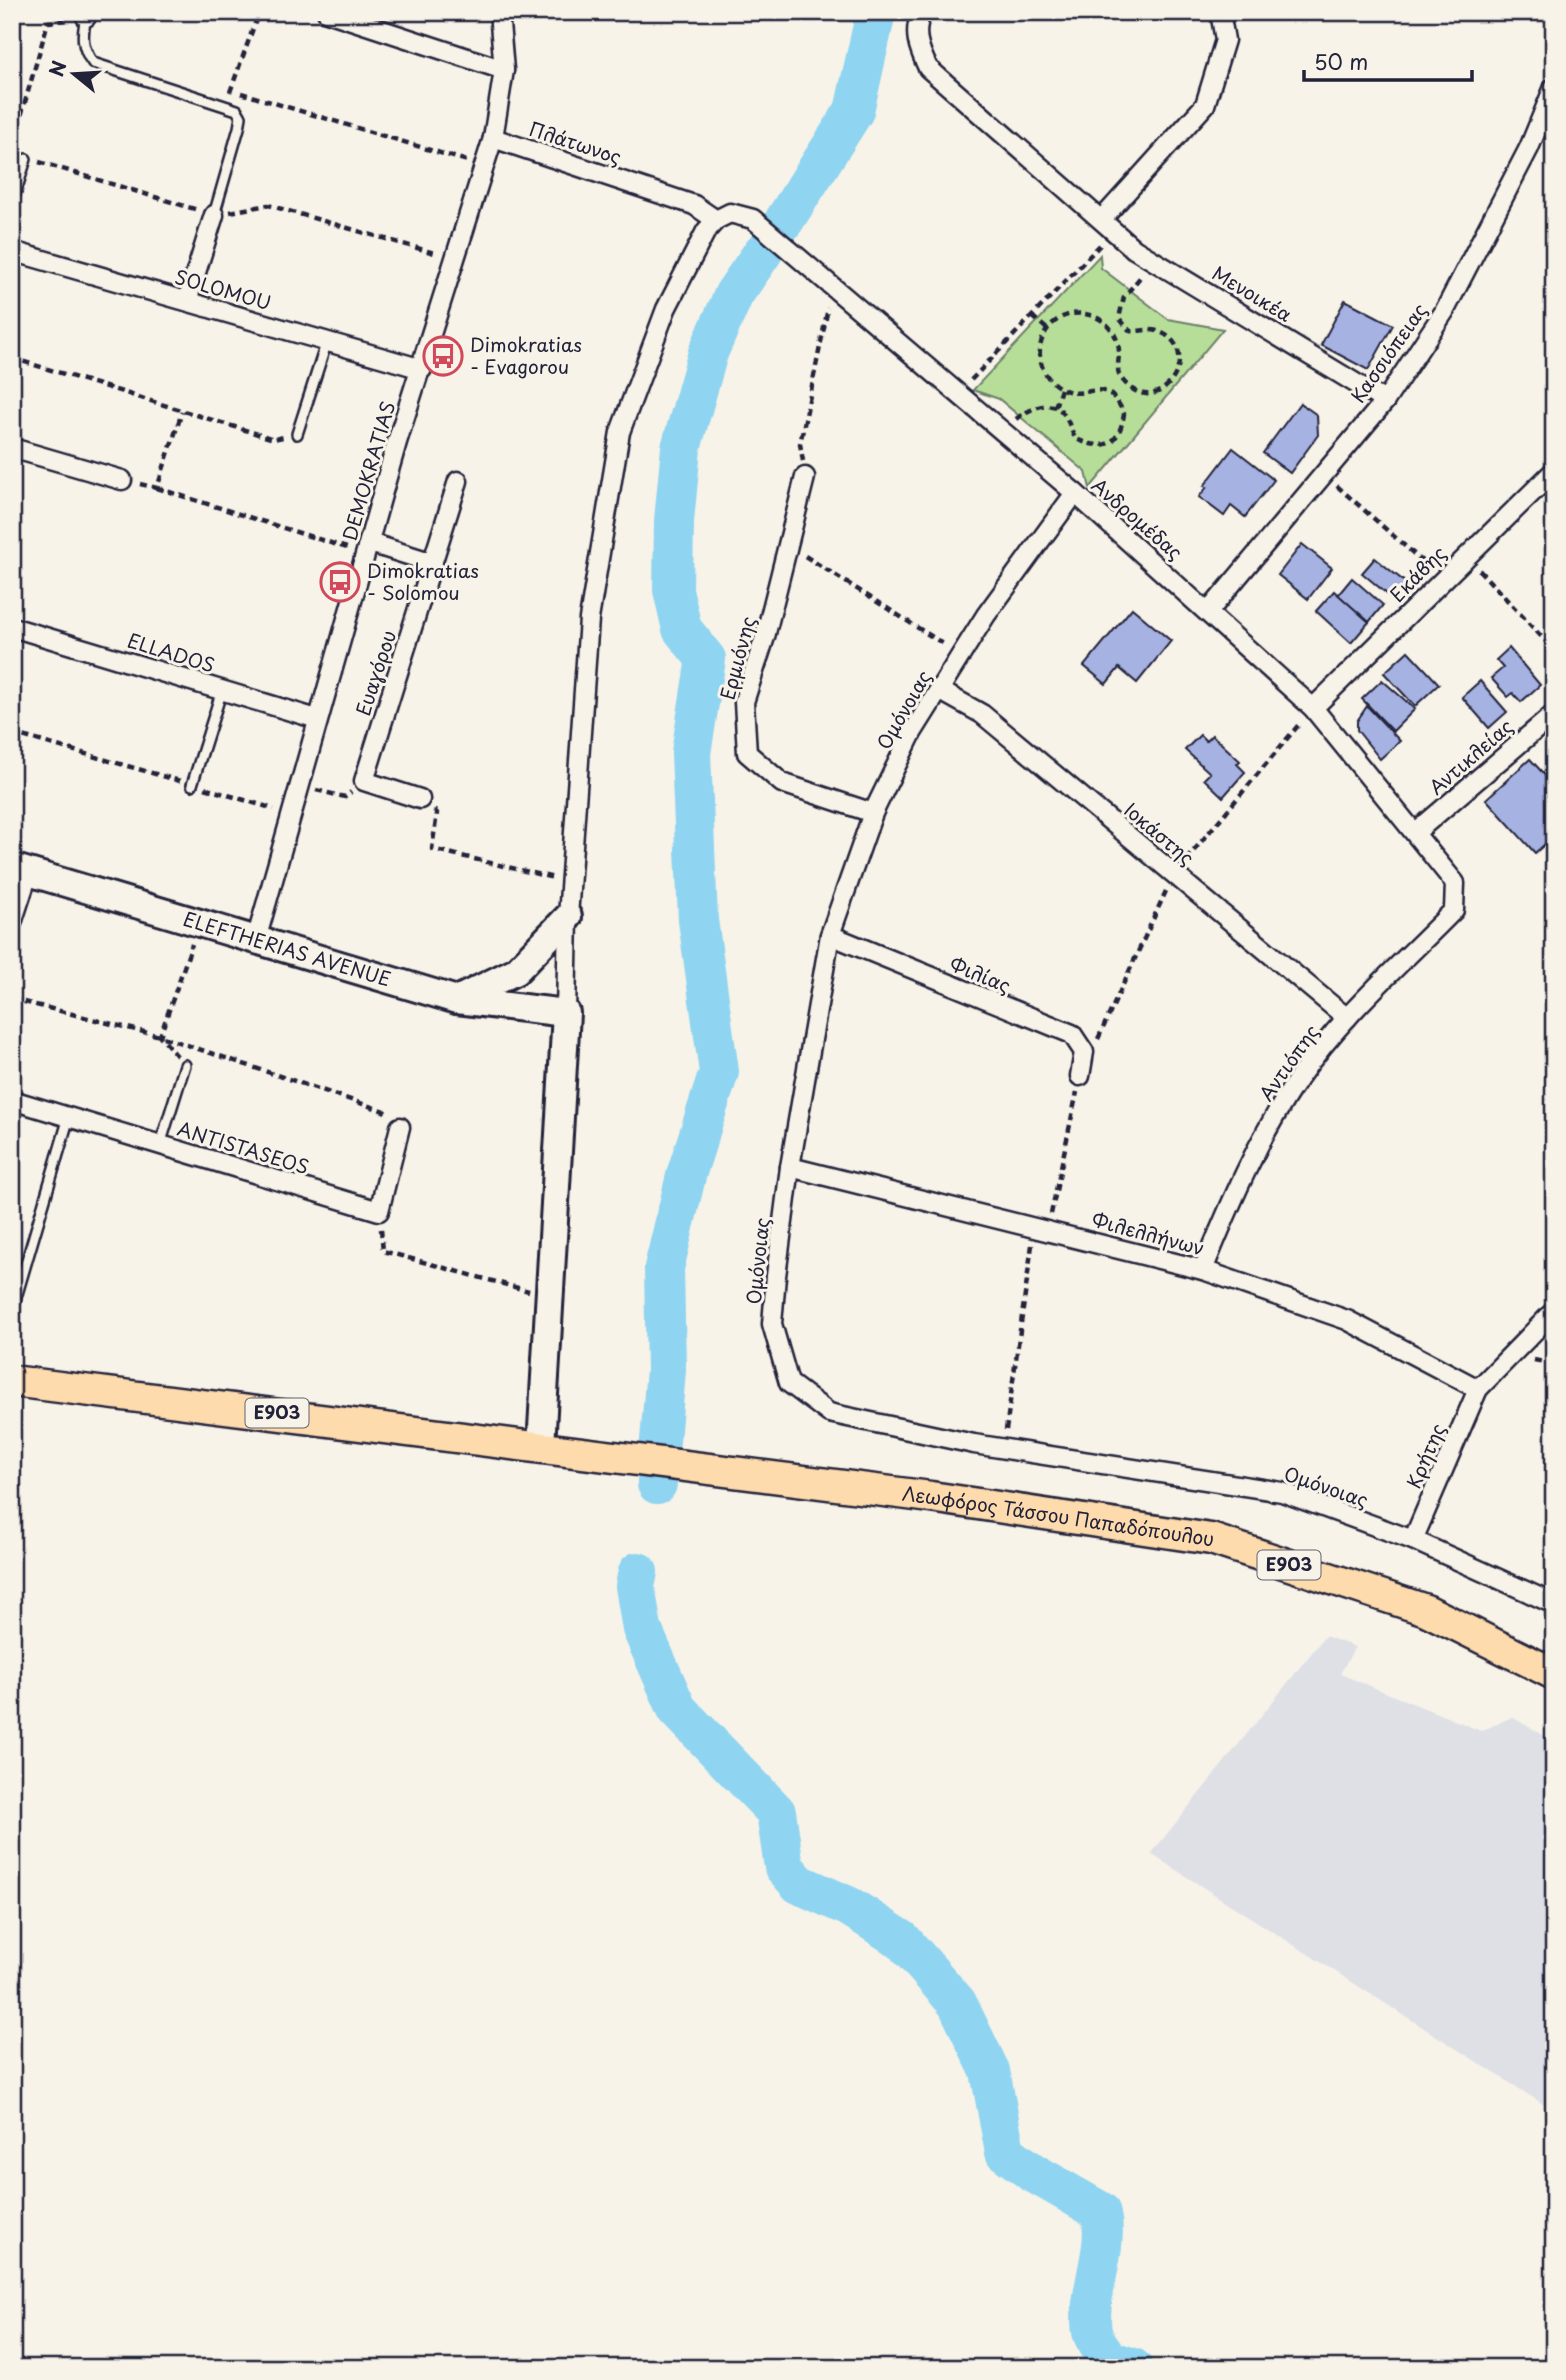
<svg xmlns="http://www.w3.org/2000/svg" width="1566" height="2380" font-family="'Playpen Sans',sans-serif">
<rect width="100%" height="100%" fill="#f7f3e8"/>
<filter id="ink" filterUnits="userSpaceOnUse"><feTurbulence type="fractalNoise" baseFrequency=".0143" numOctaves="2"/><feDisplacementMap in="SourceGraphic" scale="14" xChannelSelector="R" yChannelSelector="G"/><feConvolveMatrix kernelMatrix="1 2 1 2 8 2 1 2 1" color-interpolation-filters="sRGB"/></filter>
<g filter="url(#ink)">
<!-- built -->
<path fill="#dee0e6" d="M1325 1636 1355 1647 1340 1674 1481 1731 1512 1717 1550 1739 1554 1738V2111L1151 1854Z"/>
<!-- green -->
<path fill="#b7de99" stroke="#6c806a" stroke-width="2" d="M1100 255 1101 268 1168 319 1223 329 1090 488 1086 472 999 399 973 390Z"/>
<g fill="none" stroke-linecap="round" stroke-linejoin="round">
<!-- river -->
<g stroke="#8fd4f1" stroke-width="40">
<path d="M784 221 854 111 876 12"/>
<path d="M660 1441 666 1370 664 1268 687 1172 719 1072 698 920 691 753 706 659 682 629 673 590 674 521 681 448 708 353 734 294 763 252"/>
<path d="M657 1482V1484"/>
<path d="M638 1572 635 1586 642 1629 677 1709 776 1812 784 1867 799 1884 850 1907 902 1940 957 2003 990 2071 1005 2152 1032 2172 1100 2211C1111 2247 1086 2292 1092 2332 1094 2341 1104 2352 1109 2360L1133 2368"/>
</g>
</g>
<!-- building -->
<g fill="#a5b2e2" stroke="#22223b" stroke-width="2">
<path d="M1345 300 1393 325 1368 370 1321 345Z"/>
<path d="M1300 403 1317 415 1318 435 1290 473 1263 453Z"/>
<path d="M1233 448 1274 480 1245 517 1231 506 1224 516 1199 497 1207 487 1204 486Z"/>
<path d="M1302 544 1332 568 1308 599 1278 575Z"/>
<path d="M1375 558 1406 583 1393 599 1362 573Z"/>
<path d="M1352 578 1383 605 1369 622 1338 595Z"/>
<path d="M1334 591 1369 622 1351 643 1316 611Z"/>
<path d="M1132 608 1171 641 1137 683 1119 668 1106 684 1084 666Z"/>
<path d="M1509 648 1540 685 1521 702 1513 693 1508 697 1491 678 1503 668 1496 660Z"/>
<path d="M1408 651 1439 684 1415 706 1384 673Z"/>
<path d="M1382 680 1415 709 1393 731 1362 699Z"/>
<path d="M1480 681 1507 712 1489 728 1462 697Z"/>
<path d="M1367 706 1400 741 1380 759 1357 730V721Z"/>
<path d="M1200 735 1206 741 1212 735 1240 761 1237 764 1245 772 1223 797 1204 779 1210 773 1185 750Z"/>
<path d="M1530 759 1554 785V836L1535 853 1486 799Z"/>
</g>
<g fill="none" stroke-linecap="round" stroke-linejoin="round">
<!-- service casing -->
<g stroke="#22223b" stroke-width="14">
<g id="service">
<path d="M86 17C82 35 81 47 93 63L237 110 241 117 239 128 214 215"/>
<path d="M12 204 26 159"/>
<path d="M297 434 327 341"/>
<path d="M192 785 222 690"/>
<path d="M160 1145 185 1065"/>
<path d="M12 1311 69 1117"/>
</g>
</g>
<!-- minor casing -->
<g stroke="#22223b" stroke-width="23">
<g id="minor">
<path d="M327 12 504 70"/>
<path d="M922 12C912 32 919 49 928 68L1134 249 1385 401"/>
<path d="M86 17 87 12"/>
<path d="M493 138 694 205 716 220"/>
<path d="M1102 219 1205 105 1225 40 1220 12"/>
<path d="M12 251 422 369"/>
<path d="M187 301 214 215"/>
<path d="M12 448 122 480"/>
<path d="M805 477 765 637 744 702 747 753 782 783 873 813"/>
<path d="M1075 493 986 615 912 733 873 813 830 935 790 1167 776 1276 772 1324 789 1383 829 1413 974 1444 1282 1492 1413 1540 1554 1604"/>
<path d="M370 543 433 563"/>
<path d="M1209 611 1385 401 1444 312 1529 148 1554 87"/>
<path d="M12 627 317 719"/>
<path d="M939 690 982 714 1347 1018"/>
<path d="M1313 708 1554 471"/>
<path d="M420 799 364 781 458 481"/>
<path d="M1416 832 1554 714"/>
<path d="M12 923 29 871"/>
<path d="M830 935 1072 1034 1084 1052 1080 1076"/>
<path d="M256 940 397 442 493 138 504 70 499 12"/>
<path d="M566 1013 568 917 589 619 620 432 666 309 706 231 716 220 730 213 753 219 1075 493 1313 708 1455 883 1454 910C1401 964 1341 1016 1298 1079 1258 1138 1230 1204 1203 1270"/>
<path d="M12 1100 379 1211 400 1127"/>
<path d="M790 1167 1203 1270 1347 1320 1478 1389"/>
<path d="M1413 1540 1478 1389 1554 1311"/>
</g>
</g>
<!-- secondary casing -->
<g stroke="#22223b" stroke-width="32">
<g id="secondary">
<path id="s1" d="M12 867 457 1000 566 1013 541 1446"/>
<path d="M457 1000 516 971 568 917"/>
</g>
</g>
<!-- primary casing -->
<g stroke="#22223b" stroke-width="35">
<g id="primary">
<path id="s2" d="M12 1381 931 1497 1211 1539 1426 1610 1554 1674"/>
</g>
</g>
<!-- path -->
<g stroke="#22223b" stroke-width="4.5" stroke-dasharray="7 5" stroke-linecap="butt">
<path d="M230 92 259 12"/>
<path d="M241 93 467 161"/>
<path d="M17 149 13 144 48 22 67 20"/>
<path d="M39 162 198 210"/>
<path d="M230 212 268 205 438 254"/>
<path d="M1032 316 1047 329"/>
<path d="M12 358 274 439 283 437"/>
<path d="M971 380 1100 245"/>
<path d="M1055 407 1061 389"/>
<path d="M1016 419C1028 410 1051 397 1063 413 1069 420 1070 430 1076 439 1104 451 1119 446 1124 414 1120 405 1114 394 1104 391 1093 388 1083 395 1072 392 1041 386 1029 348 1051 325 1073 303 1111 314 1118 344 1121 355 1116 364 1119 375 1156 431 1210 348 1157 331 1148 328 1139 332 1130 331L1119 318 1124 297 1142 275"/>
<path d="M803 461 800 444 828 308"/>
<path d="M140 484 157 488 182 412"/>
<path d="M1337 486 1431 569"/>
<path d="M157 488 350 549"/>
<path d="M805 556 945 645"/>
<path d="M1479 570 1554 650"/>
<path d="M12 733 180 781"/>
<path d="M205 788 274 809"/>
<path d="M316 790 345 797 351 792"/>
<path d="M434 810 437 813 432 849 554 878"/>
<path d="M1186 860 1301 722"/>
<path d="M12 999 160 1036 384 1111 388 1115"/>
<path d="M1098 1039 1166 891"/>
<path d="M177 1056 160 1036 192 944"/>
<path d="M1051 1214 1077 1092"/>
<path d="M381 1229 383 1251 529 1291"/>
<path d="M1534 1360 1554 1364"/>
<path d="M1006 1430 1032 1245"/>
</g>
<!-- service -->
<use href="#service" stroke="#f7f3e8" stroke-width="9"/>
<!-- minor -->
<use href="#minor" stroke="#f7f3e8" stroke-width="18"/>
<!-- secondary -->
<use href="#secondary" stroke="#f7f3e8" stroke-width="26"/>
<!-- primary -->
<use href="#primary" stroke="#fedbac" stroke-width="30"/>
</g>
</g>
<!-- icons -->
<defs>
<g id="bus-ring" transform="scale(2.0125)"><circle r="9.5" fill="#f7f3e8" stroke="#d1495b" stroke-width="1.5"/><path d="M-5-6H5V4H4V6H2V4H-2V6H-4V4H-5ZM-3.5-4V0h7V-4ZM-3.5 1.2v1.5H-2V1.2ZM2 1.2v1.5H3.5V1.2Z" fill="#d1495b"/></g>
</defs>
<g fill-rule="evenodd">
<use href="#bus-ring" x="443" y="356"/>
<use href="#bus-ring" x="340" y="582"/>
</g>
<g text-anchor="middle" stroke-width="6" stroke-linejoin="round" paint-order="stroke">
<!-- shield labels -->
<g fill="#f7f3e8" stroke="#62616f" stroke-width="2">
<rect x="245.5" y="1398.5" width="63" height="29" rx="5"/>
<rect x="1257.5" y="1550.5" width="63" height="29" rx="5"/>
</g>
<g font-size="18" font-weight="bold" fill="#22223b">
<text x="277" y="1419">E903</text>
<text x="1289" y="1571">E903</text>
</g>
<!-- street labels -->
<g font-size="19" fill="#22223b" stroke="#f7f3e8">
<text transform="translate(575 143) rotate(18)" y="7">Πλάτωνος</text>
<text transform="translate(223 290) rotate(16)" y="7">SOLOMOU</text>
<text transform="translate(1252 294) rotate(31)" y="7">Μενοικέα</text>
<text transform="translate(1389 353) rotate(-55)" y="7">Κασσιόπειας</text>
<text transform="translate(369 471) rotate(-74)" y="7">DEMOKRATIAS</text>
<text transform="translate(1137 519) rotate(41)" y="7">Ανδρομέδας</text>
<text transform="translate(1418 574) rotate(-45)" y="7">Εκάβης</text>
<text transform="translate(171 653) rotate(17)" y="7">ELLADOS</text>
<text transform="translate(738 658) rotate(-75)" y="7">Ερμιόνης</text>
<text transform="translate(376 673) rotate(-72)" y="7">Ευαγόρου</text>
<text transform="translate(904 710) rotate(-60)" y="7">Ομόνοιας</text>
<text transform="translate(1471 757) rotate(-41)" y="7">Αντικλείας</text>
<text transform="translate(1159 834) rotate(40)" y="7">Ιοκάστης</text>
<text dy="7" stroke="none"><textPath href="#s1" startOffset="287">ELEFTHERIAS AVENUE</textPath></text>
<text transform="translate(980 975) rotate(22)" y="7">Φιλίας</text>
<text transform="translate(1289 1063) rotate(-55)" y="7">Αντιόπης</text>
<text transform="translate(243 1148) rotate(17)" y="7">ANTISTASEOS</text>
<text transform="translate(1148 1234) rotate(15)" y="7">Φιλελλήνων</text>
<text transform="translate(758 1261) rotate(-84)" y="7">Ομόνοιας</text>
<text transform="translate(1426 1456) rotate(-67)" y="7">Κρήτης</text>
<text transform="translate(1326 1487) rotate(19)" y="7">Ομόνοιας</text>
<text dy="7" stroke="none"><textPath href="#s2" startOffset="1055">Λεωφόρος Τάσσου Παπαδόπουλου</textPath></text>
</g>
<!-- poi labels -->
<g font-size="19" fill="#22223b" stroke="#f7f3e8" text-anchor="start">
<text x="470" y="352">Dimokratias<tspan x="470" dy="22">- Evagorou</tspan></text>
<text x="367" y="578">Dimokratias<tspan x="367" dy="22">- Solomou</tspan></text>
</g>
</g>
<!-- margin -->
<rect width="1566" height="2380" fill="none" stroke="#f7f3e8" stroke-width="42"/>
<rect x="21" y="21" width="1524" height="2338" fill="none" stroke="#22223b" stroke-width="2.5" filter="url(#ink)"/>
<!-- north arrow -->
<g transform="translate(74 74) rotate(288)" stroke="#f7f3e8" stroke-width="5" paint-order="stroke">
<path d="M0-5L12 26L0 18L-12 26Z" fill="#22223b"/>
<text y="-10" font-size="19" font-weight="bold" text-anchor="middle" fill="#22223b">N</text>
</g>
<!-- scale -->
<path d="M1304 70v10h168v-10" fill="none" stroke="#22223b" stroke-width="3.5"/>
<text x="1314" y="70" font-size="21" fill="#22223b" stroke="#f7f3e8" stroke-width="5" paint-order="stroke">50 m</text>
</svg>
